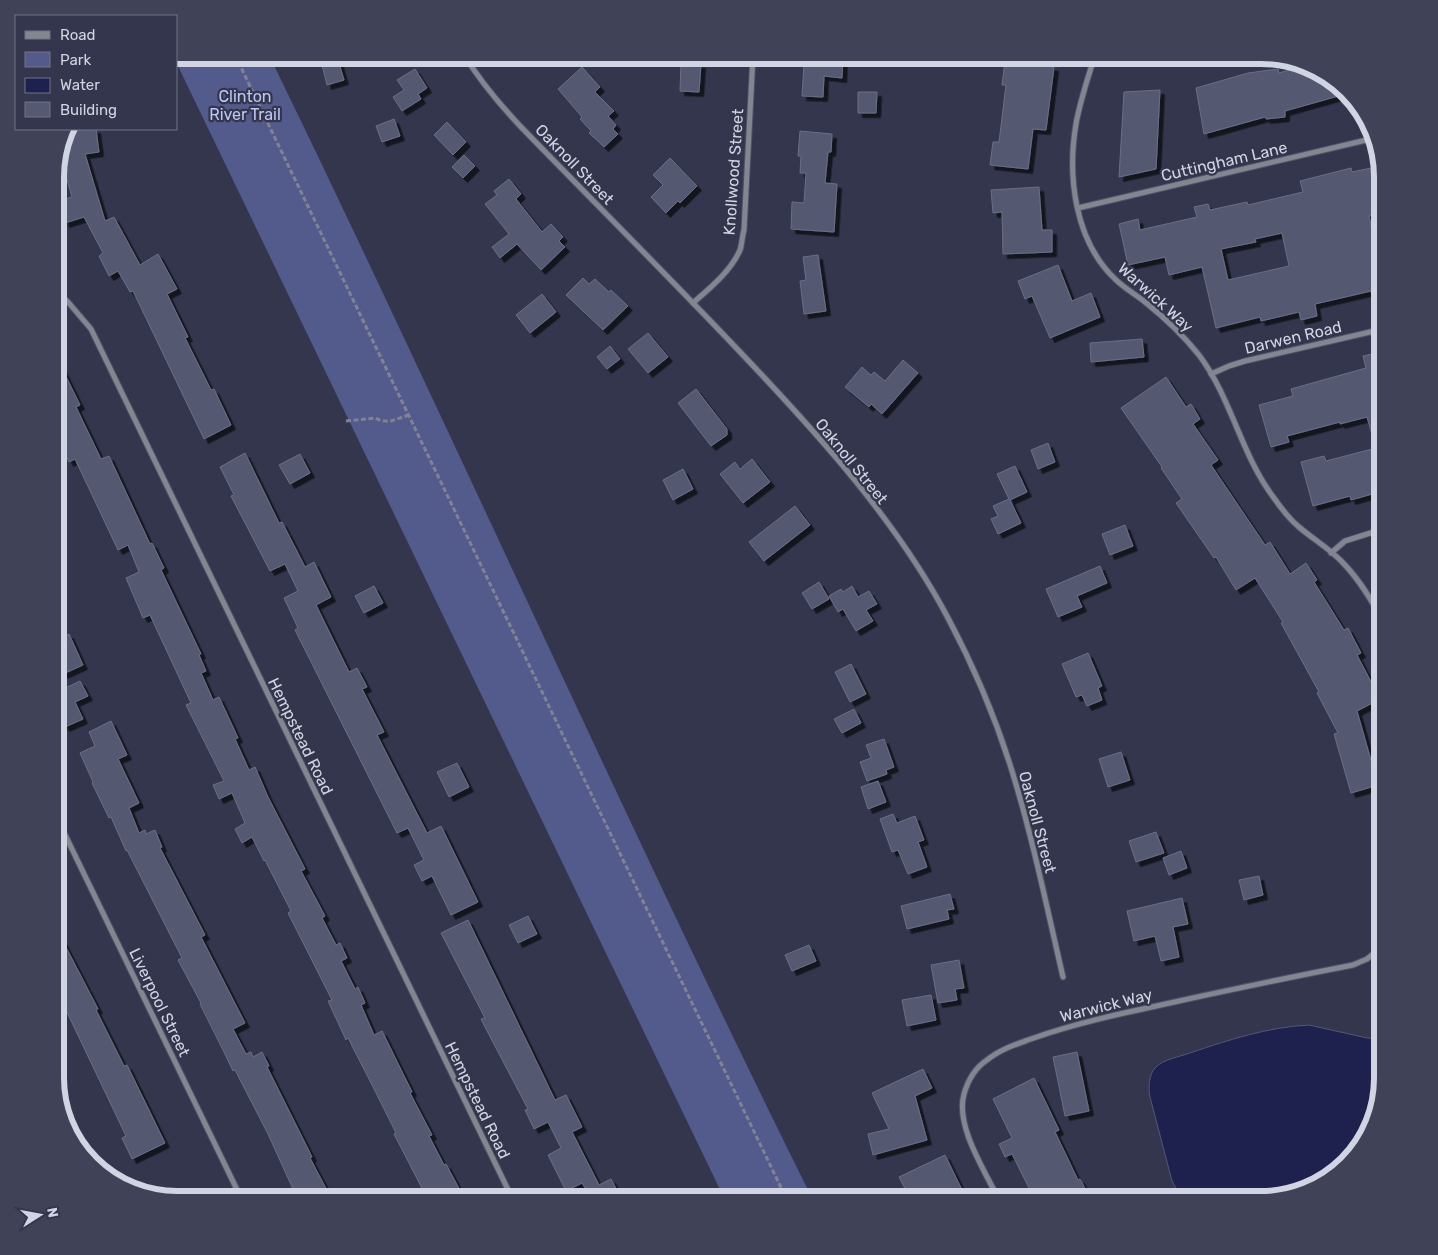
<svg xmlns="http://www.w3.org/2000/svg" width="1438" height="1255" font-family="Rubik,sans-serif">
<defs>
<filter id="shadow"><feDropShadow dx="4.5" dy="4.5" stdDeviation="0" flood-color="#0009"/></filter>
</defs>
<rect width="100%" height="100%" fill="#33364c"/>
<!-- green -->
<path fill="#535a8c" d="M177 55H269C454 435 625 822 813 1200H725L176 62Z"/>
<!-- water -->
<path fill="#1e214e" stroke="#54577a" d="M1309 1025 1367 1038 1383 1039V1086L1374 1125 1348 1164 1308 1191 1261 1200H1182L1172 1181 1150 1097C1148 1089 1149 1074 1155 1068 1163 1059 1179 1057 1190 1053 1228 1040 1268 1027 1309 1025Z"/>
<!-- building -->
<g fill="#555971" stroke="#6a6e87" fill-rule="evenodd" filter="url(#shadow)">
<path d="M823 55 843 56 842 78 824 76 823 97 802 96 804 64 823 66Z"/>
<path d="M338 60 344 80 327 85 322 65Z"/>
<path d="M1005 61 1054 67 1046 130 1033 129 1028 169 990 165 993 142H999L1006 85H1002Z"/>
<path d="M681 63 701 64 699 92 680 91Z"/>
<path d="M1306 65H1309L1349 93 1285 111V117L1266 119 1265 117 1204 134 1196 88 1248 73 1278 69 1279 73Z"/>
<path d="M582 67 600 87 595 92 614 111 608 116 616 125 613 129 618 134 604 147 589 133 591 131 580 119 582 117 558 89Z"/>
<path d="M415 69 427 88 418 94 421 99 402 111 393 97 404 90 397 80Z"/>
<path d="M1160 90 1156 169 1119 177 1124 92Z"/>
<path d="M858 92H877L876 113H858Z"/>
<path d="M394 119 400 136 382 142 376 126Z"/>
<path d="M447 122 466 142 453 155 434 135Z"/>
<path d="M70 129H96L99 152 85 154 105 221 114 217 140 265 158 254 177 289 167 294 188 337 185 338 211 390 214 389 231 425 204 439 133 291 130 292 118 271 109 276 99 256 103 253 84 217 65 223 59 201 72 197 62 162 57 163 63 140 71 139Z"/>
<path d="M800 131 832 134 831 152H828L825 183 837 184 834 232 791 229 792 202 804 203 806 173H800L801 156H798Z"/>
<path d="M464 155 475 166 463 178 452 167Z"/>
<path d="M670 158 697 186 680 203 678 201 666 213 651 197 663 185 653 175Z"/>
<path d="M1381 166 1383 176V213L1369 216 1383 279V319H1377L1371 291 1315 304 1317 316 1301 320 1299 312 1261 321 1260 317 1216 328 1202 267 1169 275 1165 257 1128 265 1119 224 1138 219 1140 230 1197 217 1194 207 1208 204 1210 210 1247 202 1248 205 1303 192 1300 181 1351 168 1352 172ZM1282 233 1289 266 1228 280 1221 249 1256 242 1255 239Z"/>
<path d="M509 179 521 194 516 199 542 232 551 224 563 237 559 241 565 247 541 270 517 244 500 258 492 247 509 234 485 204 497 195 494 191Z"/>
<path d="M1039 187 1042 230H1052V252L1003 254 1002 212 993 213 991 190Z"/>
<path d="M818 255 826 311 804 314 800 281 806 280 803 257Z"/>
<path d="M1058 265 1072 301 1091 293 1100 317 1050 338 1032 296 1025 299 1018 281Z"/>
<path d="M583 278 589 284 595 279 609 292 611 290 628 306 603 330 566 295Z"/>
<path d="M542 294 556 312 530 333 516 315Z"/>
<path d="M648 333 668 357 648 373 628 349Z"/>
<path d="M1142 339 1144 357 1091 362 1090 343Z"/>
<path d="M610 346 620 359 607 369 597 357Z"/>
<path d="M1377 353 1383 373V491L1351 500 1350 496 1313 506 1301 462 1324 456 1326 461 1376 448 1367 417 1340 424V422L1287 436 1289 442 1271 447 1259 405 1293 396 1291 389 1366 368 1363 356Z"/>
<path d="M55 354 80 405 76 407 101 459 109 456 150 544 152 543 164 568 161 570 201 654 199 655 206 671 201 673 213 700 219 697 238 738 235 739 249 770 255 767 268 797 305 869 301 871 325 916 322 918 336 945 340 943 347 958 341 961 355 989 358 987 365 1003 361 1005 374 1035 382 1031 412 1092 410 1093 432 1135 429 1136 444 1165 446 1164 465 1200H428L394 1134 396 1133 370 1081 348 1038 346 1040 328 1001 332 1000 288 913 291 911 265 860 264 861 252 837 242 843 235 829 245 823 232 793 219 799 213 785 224 781 186 705 191 703 150 615 143 618 126 578 139 572 128 545 118 550 75 459 69 462 55 433Z"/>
<path d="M903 360 918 373 882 414 871 404 869 407 845 387 862 367 871 375 874 372 885 381Z"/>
<path d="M1166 377 1186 407 1191 404 1200 419 1193 424 1218 460 1211 465 1265 545 1270 542 1290 574 1306 563 1317 580 1314 582 1344 630 1348 628 1361 653 1357 655 1380 699 1357 711 1378 785 1351 793 1334 734 1338 733 1317 693 1319 692 1281 623 1283 622 1255 578 1236 590 1216 557 1214 558 1176 503 1182 499 1161 468 1162 467 1121 408Z"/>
<path d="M696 389 727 429V435L711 446 678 403Z"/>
<path d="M1048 443 1055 462 1038 469 1031 450Z"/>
<path d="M245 453 279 523 282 522 305 567 314 562 331 597 316 605 349 672 357 668 367 687 362 689 384 732 377 735 407 794 427 833 441 826 478 902 451 915 432 876 422 881 414 865 424 860 408 828 397 833 295 630 298 628 284 598 298 591 285 564 270 571 231 496 234 495 220 467Z"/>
<path d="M300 454 310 473 290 484 279 465Z"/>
<path d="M752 459 770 482 743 503 720 474 735 462 740 469Z"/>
<path d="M1015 466 1027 492 1010 500 1021 523 998 534 991 519 998 516 993 506 1009 499 997 474Z"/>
<path d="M683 469 693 489 673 500 663 480Z"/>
<path d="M795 506 810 525 764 561 749 542Z"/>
<path d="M1125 525 1133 546 1110 555 1102 534Z"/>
<path d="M1100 566 1107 583 1077 596 1082 607 1058 617 1046 589Z"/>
<path d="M819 582 829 599 812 609 802 593Z"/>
<path d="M374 586 383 603 364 613 355 596Z"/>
<path d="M852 586 858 597 869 591 877 604 866 610 873 621 856 631 843 609 838 612 829 596 841 589 843 592Z"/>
<path d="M69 634 83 665 63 674 55 658V641Z"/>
<path d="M1088 653 1102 686 1098 688 1102 700 1087 706 1082 695 1076 697 1062 664Z"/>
<path d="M851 664 866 694 850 702 835 672Z"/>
<path d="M80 681 88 696 75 702 83 719 65 727 55 706V693Z"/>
<path d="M854 709 861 723 842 733 834 719Z"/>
<path d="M111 721 127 755 118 759 139 803 129 808 139 833 145 830 146 834 155 830 162 847 160 848 205 935 201 937 245 1023 233 1029 246 1054 251 1052 253 1057 262 1052 269 1066 267 1067 312 1157 310 1158 332 1200H298L268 1134 235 1070 233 1071 223 1050 200 1004 201 1003 178 960 182 958 127 850 126 851 111 817 109 818 92 783 93 782 80 753 95 746 89 732Z"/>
<path d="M884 739 894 767 886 770 887 774 867 781 860 762 871 758 866 745Z"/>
<path d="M1121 752 1130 780 1108 787 1099 759Z"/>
<path d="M457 763 469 787 449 797 437 772Z"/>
<path d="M878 781 886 802 868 809 861 787Z"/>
<path d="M893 814 897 823 915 816 924 840 918 842 927 867 908 874 898 850 892 852 880 819Z"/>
<path d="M1156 832 1164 853 1136 862 1129 841Z"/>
<path d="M1181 851 1187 868 1169 875 1163 858Z"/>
<path d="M1259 876 1263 895 1244 900 1239 880Z"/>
<path d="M950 894 954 909 947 910 949 919 907 929 901 906Z"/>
<path d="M1182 898 1188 924 1173 927 1179 957 1161 961 1155 936 1134 941 1127 911Z"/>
<path d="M528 916 537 934 518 943 509 925Z"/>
<path d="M468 920 555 1100 566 1095 582 1127 572 1132 599 1185 611 1179 622 1200H569L587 1191 582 1183 566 1191 548 1155 561 1148 548 1122 534 1129 525 1110 528 1109 486 1029 481 1019 485 1018 441 933Z"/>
<path d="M55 926 98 1009 96 1010 124 1066 127 1065 165 1143 132 1159 122 1138 126 1136 65 1008 55 1012Z"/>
<path d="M809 945 816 961 792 971 785 955Z"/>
<path d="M959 960 964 988 955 989 957 1000 938 1003 931 965Z"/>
<path d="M931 995 936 1020 907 1026 902 1000Z"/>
<path d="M1077 1052 1089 1111 1065 1116 1053 1057Z"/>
<path d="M923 1069 932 1088 915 1096 927 1140 873 1155 868 1134 889 1129 872 1093Z"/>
<path d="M1034 1078 1059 1130 1055 1132 1078 1180 1080 1179 1091 1200H1035L1012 1154 1005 1157 999 1144 1012 1138 993 1099Z"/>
<path d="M945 1155 967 1200H911L899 1177Z"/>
</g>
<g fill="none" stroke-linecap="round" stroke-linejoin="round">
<!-- minor casing -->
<g stroke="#4f5267" stroke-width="7">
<g id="minor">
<path d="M464 55C481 82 500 105 522 128 595 203 670 278 742 354 817 433 897 521 948 618 974 667 996 719 1012 771 1033 839 1047 908 1063 977"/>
<path d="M1095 55C1088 78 1080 101 1076 124 1067 177 1075 241 1115 279 1124 288 1135 294 1145 302 1165 318 1183 335 1199 355 1232 399 1241 455 1274 498 1281 508 1289 519 1299 527 1314 540 1332 550 1345 565 1361 582 1372 601 1383 621"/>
<path d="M1078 208 1375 138"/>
<path d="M55 291 68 302 91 329 513 1200"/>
<path d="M693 303C710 288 731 271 740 250 742 244 742 237 744 230L753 55"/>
<path d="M1211 374 1229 366 1245 361 1383 329"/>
<path d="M1331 553 1345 541 1383 529"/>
<path d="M55 814 242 1200"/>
<path d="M999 1200C985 1171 955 1126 964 1094 968 1080 975 1068 987 1060 999 1050 1014 1045 1028 1040 1064 1027 1100 1018 1138 1010 1209 994 1281 979 1353 965L1367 959 1383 946"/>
</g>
</g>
<!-- path -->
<g stroke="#808396" stroke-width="3" stroke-dasharray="5 2.5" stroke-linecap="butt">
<path d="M235 55 787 1200"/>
<path d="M346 421 375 418 382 421H391L409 415"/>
</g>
<!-- minor -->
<use href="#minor" stroke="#838590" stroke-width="5"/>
</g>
<g text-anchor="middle" stroke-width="4.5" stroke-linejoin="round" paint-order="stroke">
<!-- park labels -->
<g font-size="16" fill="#bec6f5" stroke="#33364c">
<text x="245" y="102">Clinton<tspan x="245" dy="18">River Trail</tspan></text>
</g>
<!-- street labels -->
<g font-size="16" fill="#d1d4e2" stroke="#33364c">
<text transform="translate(1224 161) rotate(-13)" y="6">Cuttingham Lane</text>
<text transform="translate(575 164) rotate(46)" y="6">Oaknoll Street</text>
<text transform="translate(733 172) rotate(-86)" y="6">Knollwood Street</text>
<text transform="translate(1156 297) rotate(42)" y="6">Warwick Way</text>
<text transform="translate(1293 337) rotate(-13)" y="6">Darwen Road</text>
<text transform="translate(852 461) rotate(51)" y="6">Oaknoll Street</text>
<text transform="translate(301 736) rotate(64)" y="6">Hempstead Road</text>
<text transform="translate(1038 822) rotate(75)" y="6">Oaknoll Street</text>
<text transform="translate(160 1002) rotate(64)" y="6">Liverpool Street</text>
<text transform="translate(1106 1005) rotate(-14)" y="6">Warwick Way</text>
<text transform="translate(478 1100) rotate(64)" y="6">Hempstead Road</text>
</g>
</g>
<!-- crop -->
<path d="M0 0H1438V1255H0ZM177 64H1261A113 113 0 0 1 1374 177V1078A113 113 0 0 1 1261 1191H177A113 113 0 0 1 64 1078V177A113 113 0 0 1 177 64Z" fill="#404358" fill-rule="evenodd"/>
<path fill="none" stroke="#d1d4e2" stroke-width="6" d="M177 64H1261A113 113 0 0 1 1374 177V1078A113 113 0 0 1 1261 1191H177A113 113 0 0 1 64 1078V177A113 113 0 0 1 177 64Z"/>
<!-- legend -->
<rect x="15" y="15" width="162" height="115" fill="#33364c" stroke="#727588"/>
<rect x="25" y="31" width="25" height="8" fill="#838590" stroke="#727588"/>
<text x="60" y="40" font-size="15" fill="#d1d4e2">Road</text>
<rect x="25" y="52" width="25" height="15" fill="#535a8c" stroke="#727588"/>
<text x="60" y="65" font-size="15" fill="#d1d4e2">Park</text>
<rect x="25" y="78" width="25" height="15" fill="#1e214e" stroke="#727588"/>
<text x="60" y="90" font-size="15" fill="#d1d4e2">Water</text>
<rect x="25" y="102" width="25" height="15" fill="#555971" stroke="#727588"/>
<text x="60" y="115" font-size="15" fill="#d1d4e2">Building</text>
<!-- north arrow -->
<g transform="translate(40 1215) rotate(79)" stroke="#33364c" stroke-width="4" paint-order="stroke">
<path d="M0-4L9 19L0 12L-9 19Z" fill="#d1d4e2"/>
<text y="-8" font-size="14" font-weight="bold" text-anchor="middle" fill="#d1d4e2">N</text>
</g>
</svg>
